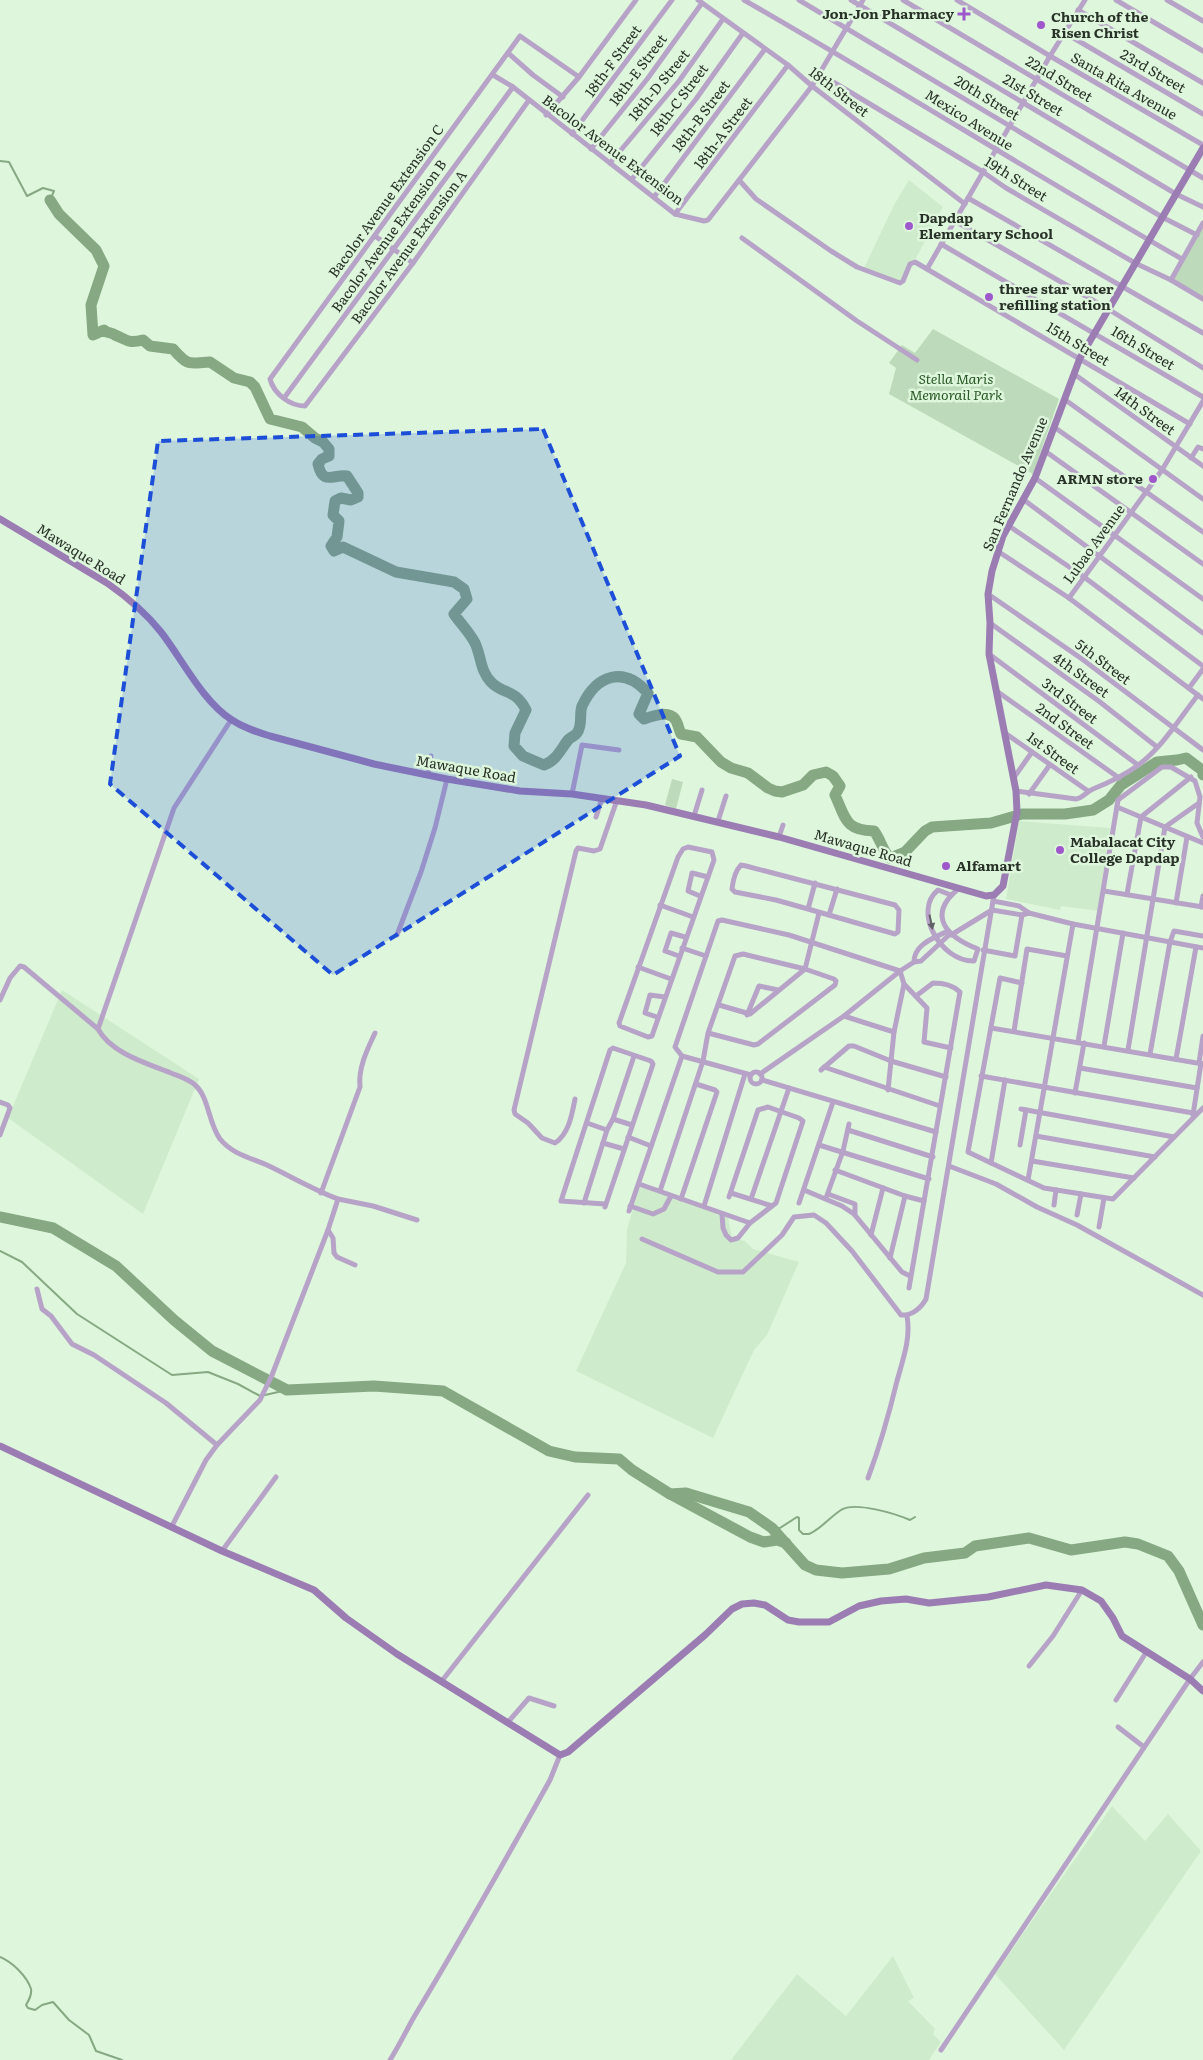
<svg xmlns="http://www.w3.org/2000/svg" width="1203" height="2060" font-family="Literata,serif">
<rect width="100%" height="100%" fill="#def7dc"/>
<!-- built -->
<g fill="#ceeccb">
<path d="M909 180 943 207 916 258 911 261 901 282 864 268 894 205Z"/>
<path d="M1019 821 1110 828 1098 911 1061 906 1060 910 1006 899Z"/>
<path d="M62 990 199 1079 143 1214 8 1118Z"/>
<path d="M640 1185 728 1217 732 1238 745 1241 753 1249 799 1262 767 1335 754 1350 713 1438 576 1371 626 1263 627 1229Z"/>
<path d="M1112 1806 1145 1841 1168 1814 1201 1851 1064 2050 995 1974Z"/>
<path d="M893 1956 914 1998 908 2001 935 2029 933 2034 941 2042 929 2060H731L797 1974 846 2016Z"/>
</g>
<!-- green -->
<g fill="#bddaba">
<path d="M1203 223V298L1171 280Z"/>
<path d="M933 329 1059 399 1033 474 889 394 896 368 889 363 902 345 915 353Z"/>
<path d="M672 779 683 782 676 809 665 805Z"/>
</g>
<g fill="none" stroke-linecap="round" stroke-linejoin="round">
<!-- stream -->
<g stroke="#86a882" stroke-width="2">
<path d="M0 161 9 162 27 196 43 188 54 191 50 200"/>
<path d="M0 1251 22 1262 77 1314 172 1375 208 1372 238 1384 260 1396"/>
<path d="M265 1395 287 1390"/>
<path d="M772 1528H780L797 1517 799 1518V1530L803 1534H809C821 1529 830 1517 841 1510 855 1501 896 1514 910 1520L915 1517"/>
<path d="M0 1957C12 1962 27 1976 31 1989 32 1995 29 2000 26 2005L28 2008 35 2010 42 2005 53 2002 69 2020 89 2035 96 2051 122 2060"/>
</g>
<!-- river -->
<g stroke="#86a882" stroke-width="11">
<path d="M50 200 59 214 96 250 104 266 91 305 93 335 104 330C108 334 111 332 115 335 128 340 128 344 143 340L150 346 173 349C189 367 188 363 210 362L234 378 250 382 255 387 270 419 302 427 315 438 323 442 329 449V456L322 459 318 464C323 486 333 474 347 476L358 493V497L351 500 341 498 335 501 333 515 339 521 337 537 331 546 334 551 343 547 396 572 454 582 464 589 467 599 454 614C461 624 470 633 475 643 481 655 480 671 491 682 503 695 515 688 526 710L515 733 514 746 523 756 544 765C556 761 561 749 568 740 571 737 575 736 577 733 583 725 579 714 582 706 597 674 624 666 648 693L639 714 644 719C653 716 668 710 675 719 678 723 679 730 681 734L697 737 721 762 731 768 748 773 768 788 775 791 782 792 803 785 813 775 826 772 833 776 840 786 835 795C846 819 845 830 874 831 881 840 882 850 890 858L905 852 925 831 932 827 991 823 1022 814H1065L1093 810 1109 800 1121 785 1157 762 1177 760 1186 758 1202 770 1203 775"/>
<path d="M0 1217 53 1228 116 1266 174 1320 212 1351 287 1390 374 1386 443 1391 549 1451 575 1457 619 1459 632 1470 670 1494 686 1493 749 1512 772 1528 805 1565 816 1570 842 1573 889 1569 924 1558 965 1553 975 1546 1029 1538 1071 1550 1125 1542 1138 1544 1168 1556 1179 1571 1203 1625"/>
<path d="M670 1494 750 1537 764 1542 777 1540 786 1543"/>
</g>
<!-- street -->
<g stroke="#b7a3c7" stroke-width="5">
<path d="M698 0 788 65 812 86 965 204"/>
<path d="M744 0C891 84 1035 175 1182 259"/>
<path d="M799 0 1162 217 1197 235"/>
<path d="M851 0 1176 194 1203 207"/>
<path d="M903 0 1203 178"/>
<path d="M957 0 1050 56 1203 145"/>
<path d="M1116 0 1203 51"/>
<path d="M1167 0 1203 21"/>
<path d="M1078 10 1203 83"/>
<path d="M1065 33 1203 114"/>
<path d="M508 53 533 75 563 97"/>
<path d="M820 74 983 172 1006 188 1135 263 1171 280 1203 299"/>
<path d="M493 75 513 87 675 214 704 221 708 220 812 86 863 0"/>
<path d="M529 100 413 263 305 406C290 406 274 394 270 379L520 36 579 77"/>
<path d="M546 115 579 77 636 0"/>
<path d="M572 134 672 0"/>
<path d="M591 149 648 78 702 3"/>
<path d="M610 163 679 81 723 19"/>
<path d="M632 179 696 99 743 33"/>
<path d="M739 180 756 199 831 251 857 267 900 283 903 281 910 264 915 262 1190 424"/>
<path d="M654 197 765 49"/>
<path d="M968 198 1203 333"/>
<path d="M675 214 788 65"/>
<path d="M955 221 1108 309 1203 368"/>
<path d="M375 236 413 263"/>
<path d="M742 238 857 321 917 360"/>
<path d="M941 244 1203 397"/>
<path d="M927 269 1050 56 1085 0"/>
<path d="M1171 280 1203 223"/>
<path d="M1074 374 1203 466"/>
<path d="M284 398 513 87"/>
<path d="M1064 399 1203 499"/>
<path d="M1054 427 1203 532"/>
<path d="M1045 451 1203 564"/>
<path d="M1191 458 1198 447 1203 449"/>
<path d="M1035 478 1203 599"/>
<path d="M1024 500 1203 633"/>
<path d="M1009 526 1084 577 1203 666"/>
<path d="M999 552 1069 598 1203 699"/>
<path d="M988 594 1082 659 1203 750"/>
<path d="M1069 598 1162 470 1203 401"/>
<path d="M990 623 1100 702 1157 747"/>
<path d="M989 654 1138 765"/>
<path d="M1189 688 1203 669"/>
<path d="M998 692 1119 778"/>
<path d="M1005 733 1088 791"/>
<path d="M428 775 431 756"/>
<path d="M1015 776 1032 752"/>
<path d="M1016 791 1076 799C1083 798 1086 792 1093 789 1108 783 1123 776 1137 766 1162 748 1179 719 1198 695"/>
<path d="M572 794 582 745 619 750"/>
<path d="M1029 794 1049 766"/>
<path d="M1117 807 1203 843"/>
<path d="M694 816 702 790"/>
<path d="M596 817 602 798"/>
<path d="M718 821 726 796"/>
<path d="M779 837 783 825"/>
<path d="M688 847 712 852 714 860 653 1033 652 1036 648 1037 620 1026 619 1023 678 857 683 849Z"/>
<path d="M1104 891 1203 907"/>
<path d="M1127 894 1141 817 1191 777"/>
<path d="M951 895 938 890C912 911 941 962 974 961L978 949C947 937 926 916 958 889"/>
<path d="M700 896 688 891 692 873 708 877"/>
<path d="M993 901 1019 906 1029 913"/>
<path d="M1176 903 1187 837"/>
<path d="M660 905 693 917"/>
<path d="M1201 907 1203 896"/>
<path d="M808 909 776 900 735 892 732 889C733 880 735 871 741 865L746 866 895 905 899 910 898 932 895 934 808 909 815 883"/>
<path d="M829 915 837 889"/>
<path d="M397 935 421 872 435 828 447 779"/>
<path d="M951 935 992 910 1022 915 1029 913 1073 924 1203 948"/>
<path d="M682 948 706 956"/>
<path d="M983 950 1015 956 1022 915"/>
<path d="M679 956 665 951 671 933 685 937"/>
<path d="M914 962C914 944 934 938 948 931"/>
<path d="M638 967 671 979"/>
<path d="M1022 983 1000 978 968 1152 1044 1188 1113 1199 1203 1108"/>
<path d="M0 1000 10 978 20 966 24 967 98 1029C111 1053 146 1063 171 1073 178 1076 189 1079 195 1085 209 1097 208 1122 220 1139 233 1155 252 1158 269 1166 292 1177 314 1190 338 1199L328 1230 272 1375 260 1400 217 1445 206 1460 172 1526"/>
<path d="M719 1005 750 1014 805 969 819 913"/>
<path d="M747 1015 759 986 778 990"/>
<path d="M844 1016 894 1032"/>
<path d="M657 1017 645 1013 650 995 665 997"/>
<path d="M991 1028 1203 1064"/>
<path d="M98 1029 174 808 231 720"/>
<path d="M1014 1031 1027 949 1067 956"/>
<path d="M1078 1042 1118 800 1162 767H1171L1195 781 1200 797 1197 823 1203 837"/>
<path d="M1104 1046 1123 933"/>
<path d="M1128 1050 1165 827 1199 803"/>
<path d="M1150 1054 1170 942 1174 931 1203 936"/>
<path d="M1176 1059 1196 947"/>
<path d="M1199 1063 1203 1036"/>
<path d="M824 1067 940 1106"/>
<path d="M1080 1068 1197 1088"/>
<path d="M821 1070 849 1046H854L891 1061 946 1077"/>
<circle cx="756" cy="1078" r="6"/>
<path d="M760 1074 844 1016 900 971 914 962 921 961 950 934"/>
<path d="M751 1075 682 1056 675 1047 718 921 722 920 789 935 900 971 904 984 927 1008 924 1042 951 1048"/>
<path d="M981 1076 1193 1113"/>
<path d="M762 1080 936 1132"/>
<path d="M888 1090 894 1032 904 984"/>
<path d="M1075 1093 1084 1043"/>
<path d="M575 1099C572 1114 569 1134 555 1143L542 1138 528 1123 515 1114 514 1110 576 851 578 848 594 851 600 849 617 800"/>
<path d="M0 1102 8 1105 10 1108 0 1135"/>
<path d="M1021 1109 1174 1137"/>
<path d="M1193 1115 1201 1063"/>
<path d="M613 1119 632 1125"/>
<path d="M587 1123 607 1130"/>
<path d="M848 1130 933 1157"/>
<path d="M1036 1136 1155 1157"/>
<path d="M628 1137 651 1146"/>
<path d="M603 1143 624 1149"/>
<path d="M819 1145 929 1179"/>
<path d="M1020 1145 1026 1110"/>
<path d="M1032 1161 1134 1178"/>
<path d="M991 1163 1005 1080"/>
<path d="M949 1166 996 1184 1037 1207 1077 1225 1203 1295"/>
<path d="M835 1170 905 1196 924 1201"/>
<path d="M1028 1180 1073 924"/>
<path d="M639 1184 750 1223"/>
<path d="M804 1190 842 1206 854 1214 902 1272 910 1276"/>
<path d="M660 1191 703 1061 708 1033 735 956 743 954 805 969 834 979 836 981 835 985 758 1044 754 1045 708 1033"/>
<path d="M321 1193 360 1087C358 1068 367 1050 375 1033"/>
<path d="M731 1193 772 1206"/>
<path d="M828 1194 855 1204V1215"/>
<path d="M826 1198 843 1151 849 1124"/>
<path d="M338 1199 373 1206 417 1220"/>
<path d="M681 1199 717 1092 715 1090 696 1084"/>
<path d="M751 1199 789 1088"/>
<path d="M584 1203 607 1130 613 1119 634 1056"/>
<path d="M799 1203 833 1102"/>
<path d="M605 1204 561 1201 610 1050 613 1048 651 1061 653 1064 605 1207"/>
<path d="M1054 1205 1056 1190"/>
<path d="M630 1206 653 1214 664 1209 671 1196"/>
<path d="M704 1206 745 1074"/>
<path d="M629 1211 682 1056"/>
<path d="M722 1214 723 1228 726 1235 731 1240 738 1238 750 1223 776 1203 803 1121 799 1118 768 1107 758 1110 729 1197"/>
<path d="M1077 1215 1081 1194"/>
<path d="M1099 1227 1104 1198"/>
<path d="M328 1230 333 1238 334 1253 337 1257 355 1265"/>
<path d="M871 1235 883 1188"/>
<path d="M642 1239 718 1272H743L782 1235 794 1217 814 1215 826 1223 852 1251 901 1315C912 1316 921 1308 926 1299L994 895"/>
<path d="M890 1258 905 1196"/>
<path d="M909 1288 960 992C953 985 942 983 933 983L916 996"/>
<path d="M37 1289 42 1309 51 1316 72 1344 94 1355 166 1403 217 1445"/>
<path d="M868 1478C880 1446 889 1414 897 1381 903 1359 911 1338 907 1316"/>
<path d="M222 1551 276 1477"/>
<path d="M1029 1666 1053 1636 1082 1590"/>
<path d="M441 1682 588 1495"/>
<path d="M1116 1700 1147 1651"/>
<path d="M508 1722 529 1698 554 1706"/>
<path d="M1118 1727 1144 1747"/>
<path d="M941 2050 1190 1679 1203 1662"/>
<path d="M390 2060C399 2046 406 2031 414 2017 461 1939 506 1859 550 1780L560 1755"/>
</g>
<!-- secondary -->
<g stroke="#9c7db3" stroke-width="7">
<path d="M0 519 107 583C127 597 146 613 161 632 182 659 203 702 232 720 244 728 257 732 270 736L374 764 447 779 520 791 572 794 646 805 779 837 986 896 994 895 1003 886 1017 812 1016 791 989 654 990 623 988 594 992 571 1003 536 1035 478 1080 358 1203 148"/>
<path d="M0 1446 222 1551 314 1590 346 1618 397 1654 560 1755 568 1752 705 1635 732 1609 742 1604 754 1603 765 1605 788 1620 799 1622H829L859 1606 881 1601 906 1599 929 1603 988 1597 1046 1585 1082 1590 1101 1601 1113 1618 1122 1636 1190 1679 1203 1691"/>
</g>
</g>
<!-- one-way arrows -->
<defs><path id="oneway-solid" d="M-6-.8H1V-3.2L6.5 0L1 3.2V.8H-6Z" transform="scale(1.25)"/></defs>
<use fill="#615f67" href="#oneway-solid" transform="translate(931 922) rotate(78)"/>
<!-- marked area -->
<path fill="#1d4ed8" fill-opacity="0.2" stroke="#1d4ed8" stroke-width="4" stroke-dasharray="10 6" stroke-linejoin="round" d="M543 429 680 756 333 975 110 784 158 441Z"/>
<!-- markers -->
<g fill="#9f58cc" stroke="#def7dc" stroke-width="2">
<path d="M961.5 6.5h5v5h5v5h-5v5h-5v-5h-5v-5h5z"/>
<circle cx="1041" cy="25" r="5"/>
<circle cx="909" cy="226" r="5"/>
<circle cx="989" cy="297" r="5"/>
<circle cx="1153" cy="479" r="5"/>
<circle cx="1060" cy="850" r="5"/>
<circle cx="946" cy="866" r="5"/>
</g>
<g text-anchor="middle" stroke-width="5" stroke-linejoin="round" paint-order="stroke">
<!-- poi labels -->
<g font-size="14" font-weight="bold" fill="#283127" stroke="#def7dc" text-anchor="start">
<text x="954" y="19" text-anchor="end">Jon-Jon Pharmacy</text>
<text x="1051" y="22">Church of the<tspan x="1051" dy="16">Risen Christ</tspan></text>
<text x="919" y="223">Dapdap<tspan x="919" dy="16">Elementary School</tspan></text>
<text x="999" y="294">three star water<tspan x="999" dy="16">refilling station</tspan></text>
<text x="1143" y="484" text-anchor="end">ARMN store</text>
<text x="1070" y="847">Mabalacat City<tspan x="1070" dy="16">College Dapdap</tspan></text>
<text x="956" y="871">Alfamart</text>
</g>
<!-- street labels -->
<g font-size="14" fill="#283127" stroke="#def7dc">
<text transform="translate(613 61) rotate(-54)" y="5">18th-F Street</text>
<text transform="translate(638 70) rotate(-53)" y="5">18th-E Street</text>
<text transform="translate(1153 71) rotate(30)" y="5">23rd Street</text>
<text transform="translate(1059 79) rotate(31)" y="5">22nd Street</text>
<text transform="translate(659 85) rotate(-51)" y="5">18th-D Street</text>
<text transform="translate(1124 86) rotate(30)" y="5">Santa Rita Avenue</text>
<text transform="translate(839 92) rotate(38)" y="5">18th Street</text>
<text transform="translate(1033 95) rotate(31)" y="5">21st Street</text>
<text transform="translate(987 98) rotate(31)" y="5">20th Street</text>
<text transform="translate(679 100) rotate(-53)" y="5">18th-C Street</text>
<text transform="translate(701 116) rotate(-53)" y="5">18th-B Street</text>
<text transform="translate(969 120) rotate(32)" y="5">Mexico Avenue</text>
<text transform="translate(723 133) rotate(-53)" y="5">18th-A Street</text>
<text transform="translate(613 150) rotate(37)" y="5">Bacolor Avenue Extension</text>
<text transform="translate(1016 179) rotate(32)" y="5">19th Street</text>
<text transform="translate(386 201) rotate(-54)" y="5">Bacolor Avenue Extension C</text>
<text transform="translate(389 236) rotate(-54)" y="5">Bacolor Avenue Extension B</text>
<text transform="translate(409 247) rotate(-54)" y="5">Bacolor Avenue Extension A</text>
<text transform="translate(1078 344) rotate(31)" y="5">15th Street</text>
<text transform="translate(1143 348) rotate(31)" y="5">16th Street</text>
<text transform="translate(1145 411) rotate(36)" y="5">14th Street</text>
<text transform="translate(1015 484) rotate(-67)" y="5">San Fernando Avenue</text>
<text transform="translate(1094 544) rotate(-54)" y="5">Lubao Avenue</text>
<text transform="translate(81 554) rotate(32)" y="5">Mawaque Road</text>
<text transform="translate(1103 662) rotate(37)" y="5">5th Street</text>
<text transform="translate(1081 675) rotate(36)" y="5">4th Street</text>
<text transform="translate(1070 701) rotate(37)" y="5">3rd Street</text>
<text transform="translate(1065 726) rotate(36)" y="5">2nd Street</text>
<text transform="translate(1053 753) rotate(36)" y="5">1st Street</text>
<text transform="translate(466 769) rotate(10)" y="5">Mawaque Road</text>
<text transform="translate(863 848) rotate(16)" y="5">Mawaque Road</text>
</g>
<!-- park labels -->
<g font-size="14" font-style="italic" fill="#2a5926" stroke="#def7dc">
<text x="956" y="384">Stella Maris<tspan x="956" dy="16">Memorail Park</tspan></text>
</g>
</g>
</svg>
